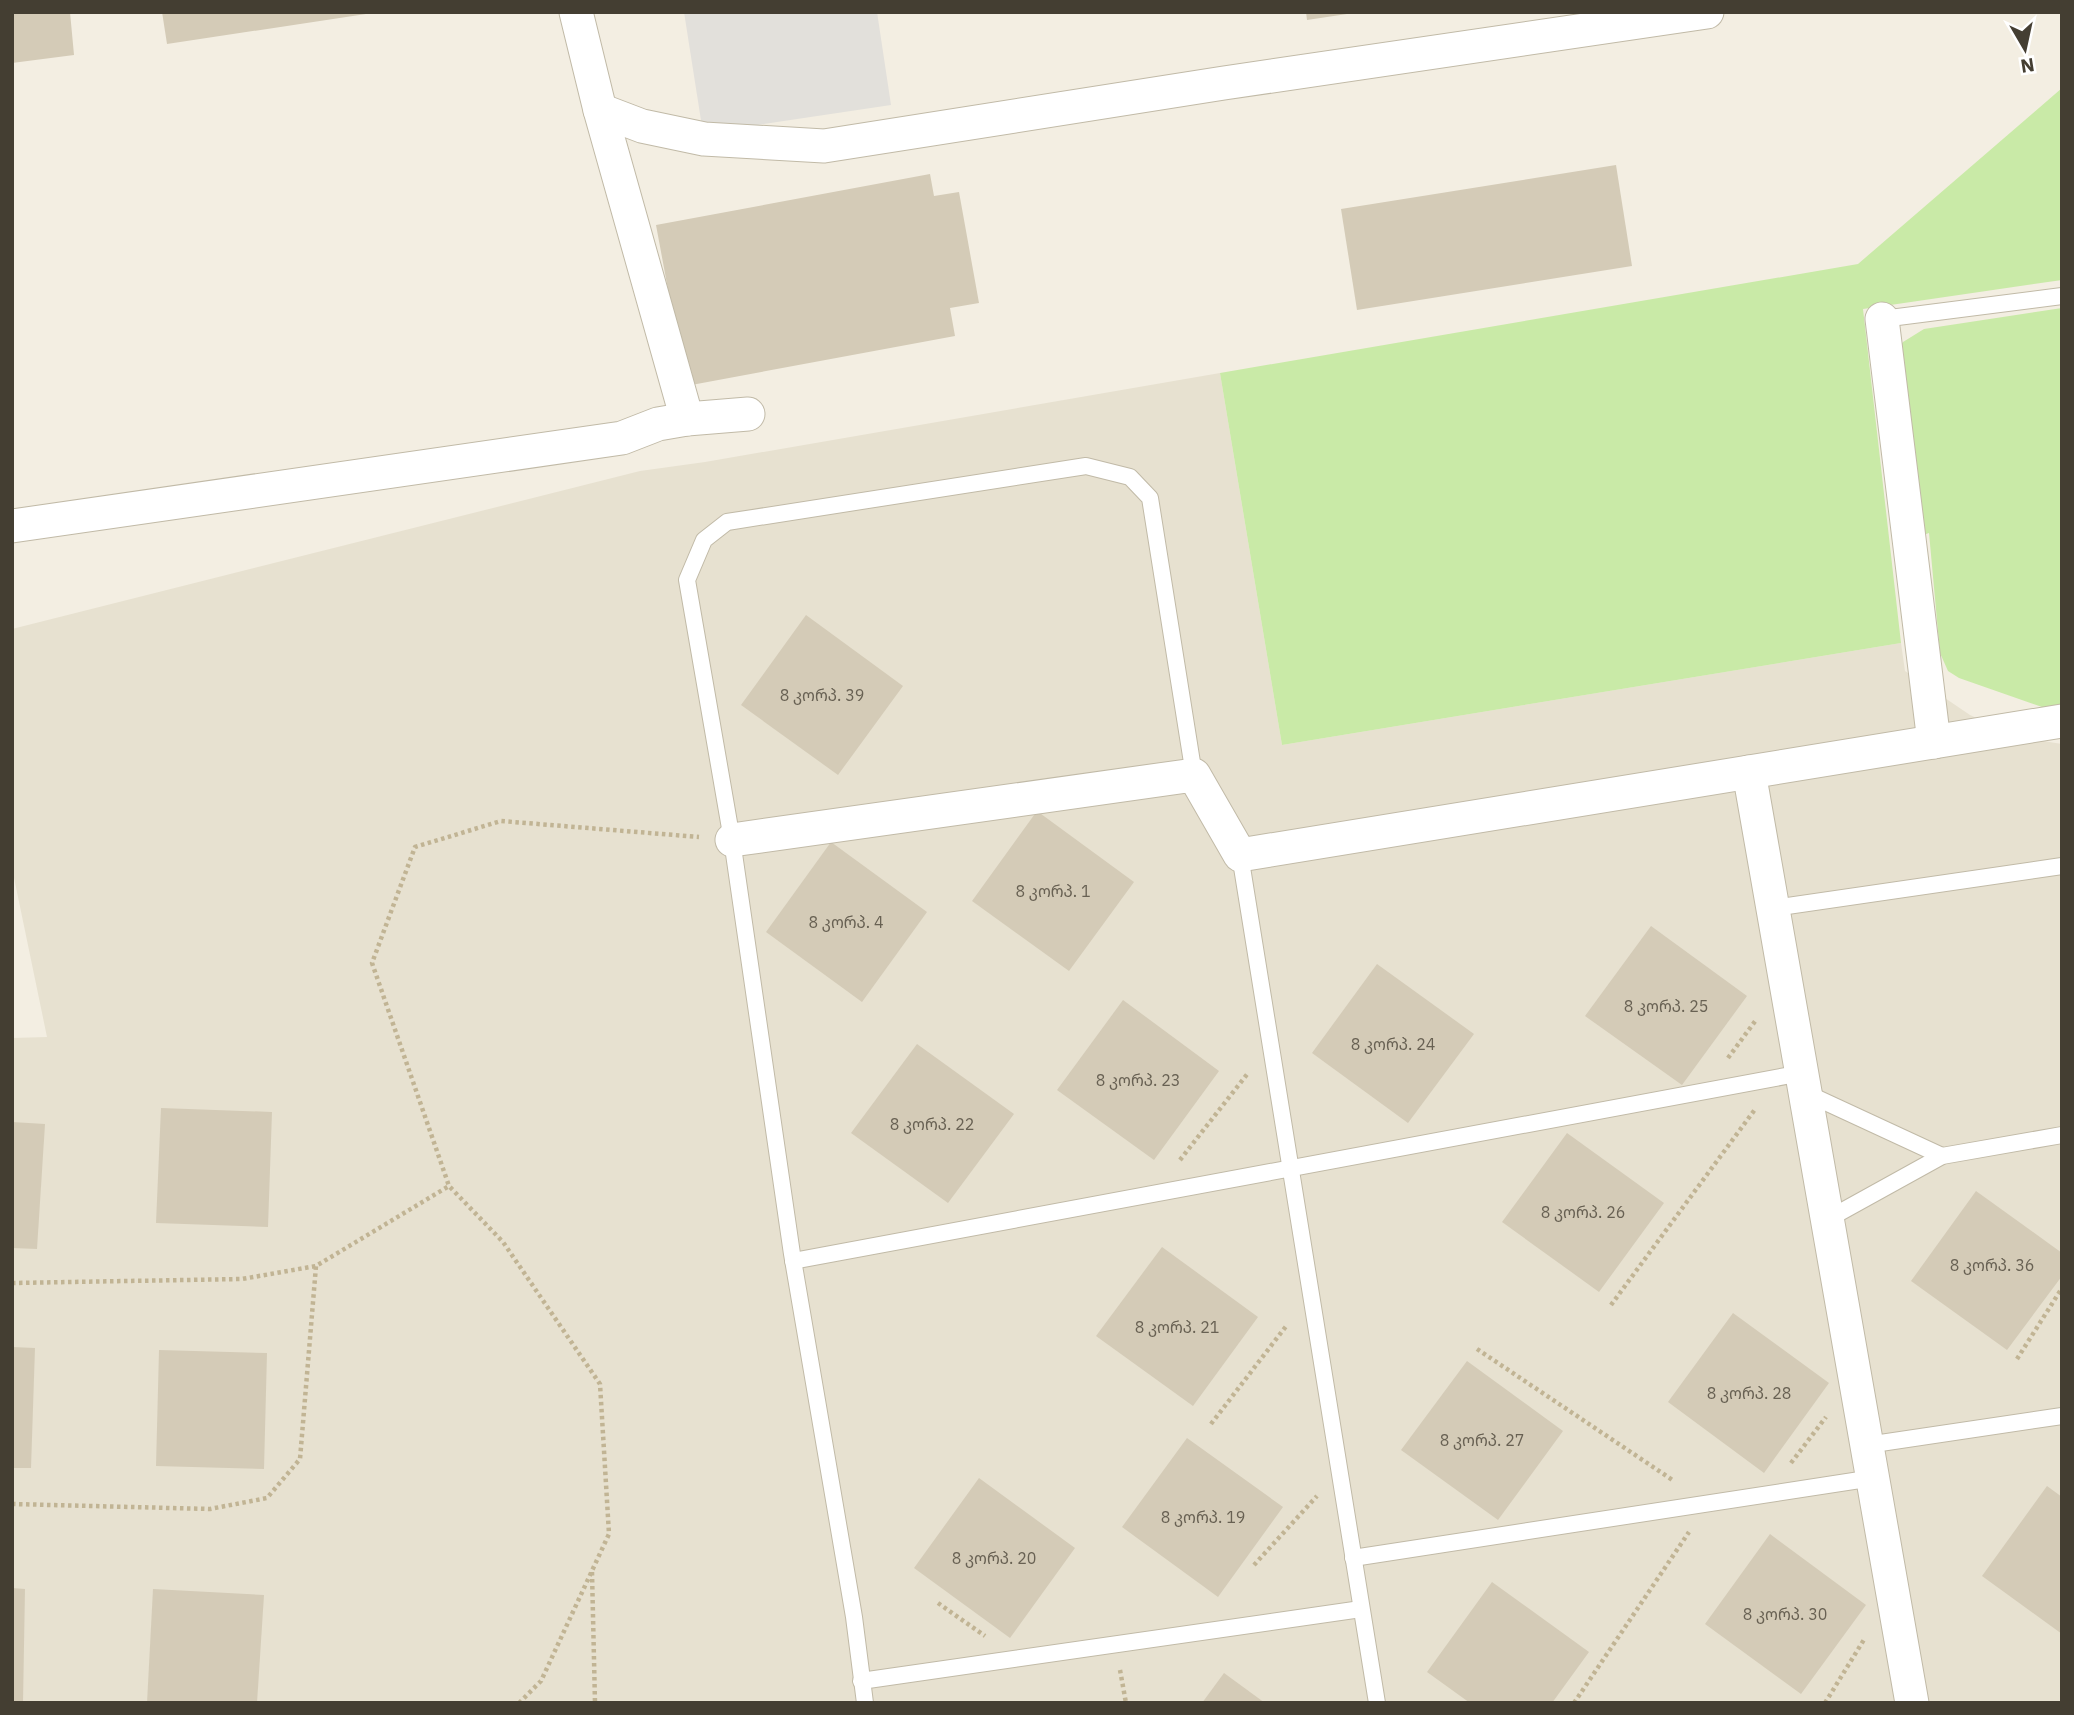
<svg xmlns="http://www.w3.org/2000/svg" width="2074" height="1715" font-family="'IBM Plex Sans','Noto Sans Georgian',sans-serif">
<rect width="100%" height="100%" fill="#f3eee2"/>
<!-- residential -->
<path fill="#e7e1d0" d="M1220 373 1282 745 1901 643 1905 671 1970 715 2017 737 2062 744V1703H12V1038L47 1037 12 868V629L640 471 705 462Z"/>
<!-- green -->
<g fill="#c9eaa7">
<path d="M2062 88V280L1863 309 1901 643 1282 745 1220 373 1858 264Z"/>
<path d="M2062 308V710L2042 707 1959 678 1948 671 1940 653 1929 533 1915 538 1894 355 1903 342 1924 329Z"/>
</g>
<!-- parking -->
<path fill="#e2e0db" d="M684 12H877L891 105 703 133Z"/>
<!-- building -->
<g fill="#d4cbb7">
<path d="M12 12H70L74 55 12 63Z"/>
<path d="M162 12H365L366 14 167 44Z"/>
<path d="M1306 12H1347V14L1307 20Z"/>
<path d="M1616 165 1632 266 1357 310 1341 209Z"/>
<path d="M930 174 934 196 959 192 979 303 950 308 955 336 686 386 656 225Z"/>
<path d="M806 615 903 686 838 775 741 705Z"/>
<path d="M1037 811 1134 882 1069 971 972 901Z"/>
<path d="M831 842 927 912 862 1002 766 932Z"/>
<path d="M1651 926 1747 996 1682 1085 1585 1016Z"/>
<path d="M1377 964 1474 1034 1408 1123 1312 1053Z"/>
<path d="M1123 1000 1219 1071 1154 1160 1057 1090Z"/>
<path d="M917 1044 1014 1114 948 1203 851 1133Z"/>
<path d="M161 1108 272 1112 268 1227 156 1223Z"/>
<path d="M12 1122 45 1124 37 1249 12 1248Z"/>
<path d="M1567 1133 1664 1203 1599 1292 1502 1222Z"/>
<path d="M1976 1191 2062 1253V1276L2007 1350 1911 1281Z"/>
<path d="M1162 1247 1258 1317 1193 1406 1096 1336Z"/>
<path d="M1733 1313 1829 1383 1764 1473 1668 1402Z"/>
<path d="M12 1347 35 1348 31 1468H12Z"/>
<path d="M159 1350 267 1353 264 1469 156 1466Z"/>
<path d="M1467 1361 1563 1431 1498 1520 1401 1450Z"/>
<path d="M1187 1438 1283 1507 1218 1597 1122 1527Z"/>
<path d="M979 1478 1075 1548 1010 1638 914 1568Z"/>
<path d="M2047 1486 2062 1497V1634L1982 1576Z"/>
<path d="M1770 1534 1866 1605 1801 1694 1705 1624Z"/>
<path d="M1492 1582 1589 1652 1552 1703H1470L1427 1672Z"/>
<path d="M12 1588 25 1589 23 1703H12Z"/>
<path d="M153 1589 264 1595 257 1703H147Z"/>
<path d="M1224 1673 1265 1703H1202Z"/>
</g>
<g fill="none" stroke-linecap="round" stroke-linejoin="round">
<!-- service casing -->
<g stroke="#c1baa7" stroke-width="18">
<g id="service">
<path d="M1882 319 2062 296"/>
<path d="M1240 855 1377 1703"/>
<path d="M1774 908 2062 866"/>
<path d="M1806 1093 1942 1156"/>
<path d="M1828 1219 1942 1156 2062 1135"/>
<path d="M793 1261 1802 1073"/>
<path d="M1867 1445 2062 1416"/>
<path d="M1353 1558 1873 1478"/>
<path d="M861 1681 1361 1609"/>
<path d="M865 1703 854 1617 792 1254 732 840 687 580 704 540 727 522 1086 466 1130 477 1150 498 1194 775"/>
</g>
</g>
<!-- minor casing -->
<g stroke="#c1baa7" stroke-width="35">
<g id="minor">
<path d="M576 12 600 110 687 419"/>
<path d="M600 110 642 126 704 139 824 146 1224 83 1707 12"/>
<path d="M1882 319 1934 742"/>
<path d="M12 526 622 438 658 424 687 419 748 414"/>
<path d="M1749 772 1912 1703"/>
<path d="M732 840 1194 775 1240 855 2062 721"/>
</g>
</g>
<!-- path -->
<g stroke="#c1b494" stroke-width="4.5" stroke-dasharray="3.5 3.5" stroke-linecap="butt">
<path d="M1728 1058 1756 1020"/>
<path d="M1180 1160 1248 1073"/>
<path d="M12 1283 242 1279 316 1266 449 1186"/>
<path d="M1611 1305 1756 1108"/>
<path d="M1477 1349 1674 1481"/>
<path d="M2017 1359 2062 1288"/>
<path d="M1211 1424 1287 1325"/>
<path d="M1791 1463 1826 1417"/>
<path d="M12 1504 210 1509 267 1498 300 1459 316 1266"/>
<path d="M1254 1565 1317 1496"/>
<path d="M592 1572 595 1703"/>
<path d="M938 1603 985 1636"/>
<path d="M1120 1670 1126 1703"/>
<path d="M519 1703 541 1681 609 1534 600 1384 503 1242 449 1186 372 963 415 847 501 821 699 837"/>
<path d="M1574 1703 1689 1532"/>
<path d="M1825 1703 1865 1638"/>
</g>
<!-- service -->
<use href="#service" stroke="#fff" stroke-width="16"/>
<!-- minor -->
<use href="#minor" stroke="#fff" stroke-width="33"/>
</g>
<g text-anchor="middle" stroke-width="5" stroke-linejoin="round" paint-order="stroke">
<!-- number labels -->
<g font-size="16" fill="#686153">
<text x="822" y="701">8 კორპ. 39</text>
<text x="1053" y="897">8 კორპ. 1</text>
<text x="846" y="928">8 კორპ. 4</text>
<text x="1666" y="1012">8 კორპ. 25</text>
<text x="1393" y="1050">8 კორპ. 24</text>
<text x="1138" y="1086">8 კორპ. 23</text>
<text x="932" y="1130">8 კორპ. 22</text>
<text x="1583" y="1218">8 კორპ. 26</text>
<text x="1992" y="1271">8 კორპ. 36</text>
<text x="1177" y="1333">8 კორპ. 21</text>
<text x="1749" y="1399">8 კორპ. 28</text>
<text x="1482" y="1446">8 კორპ. 27</text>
<text x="1203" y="1523">8 კორპ. 19</text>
<text x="994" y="1564">8 კორპ. 20</text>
<text x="1785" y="1620">8 კორპ. 30</text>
</g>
</g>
<!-- border -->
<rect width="2074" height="1715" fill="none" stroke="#443e32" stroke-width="28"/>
<!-- north arrow -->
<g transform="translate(2025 49) rotate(171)" stroke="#ffffff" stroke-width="5" paint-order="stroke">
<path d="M0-5L12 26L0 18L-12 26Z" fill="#443e32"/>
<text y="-10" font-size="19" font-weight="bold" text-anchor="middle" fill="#443e32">N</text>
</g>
</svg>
